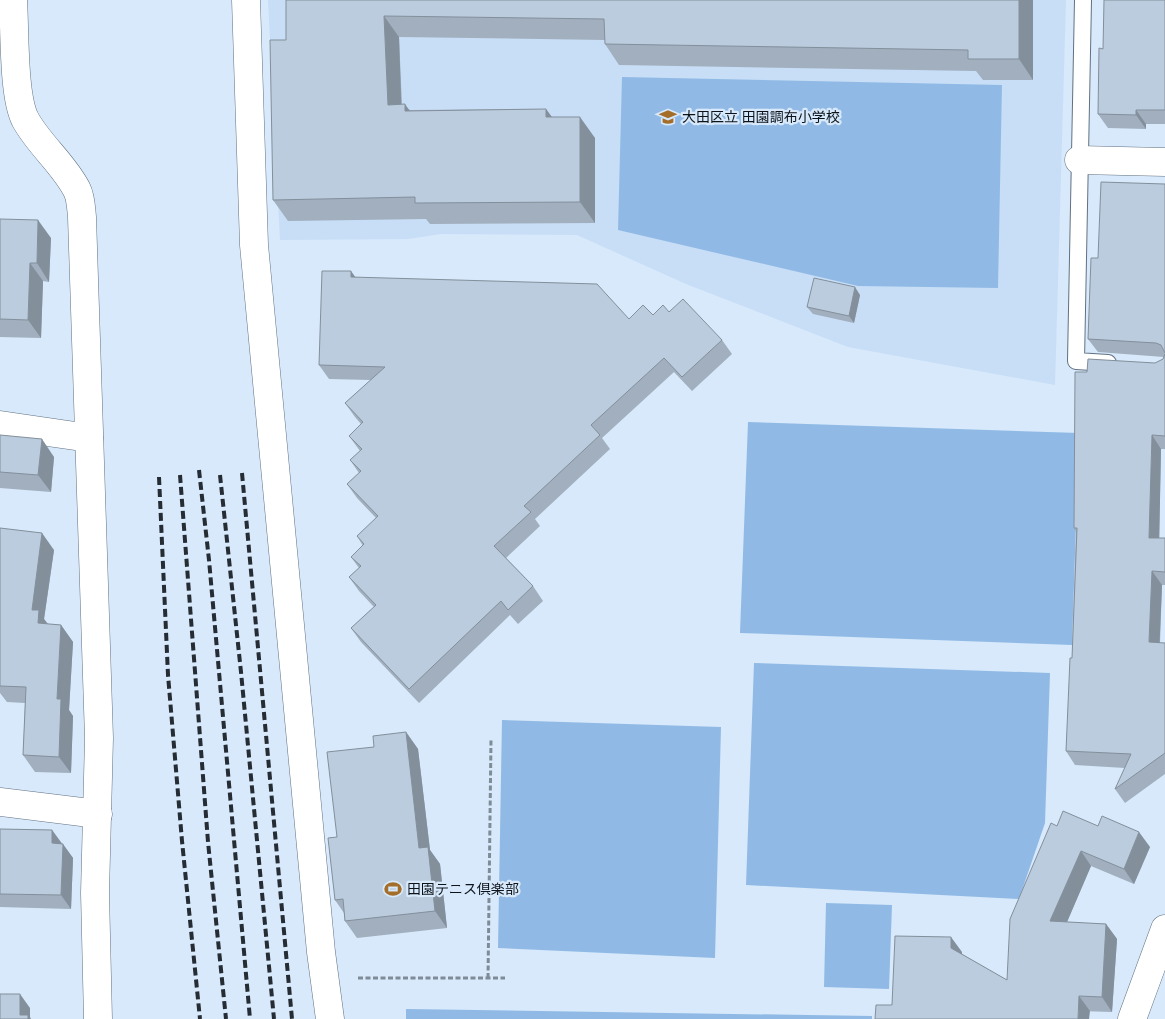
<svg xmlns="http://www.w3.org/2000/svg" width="1165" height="1019" font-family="Montserrat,'Noto Sans JP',sans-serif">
<rect width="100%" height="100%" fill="#d7e9fb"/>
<!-- built -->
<path fill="#c7def6" d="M268 0H1066L1055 385 848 347 686 284 577 235 441 234 408 239 280 240Z"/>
<!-- green -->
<g fill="#90bae5">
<path d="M622 77 1002 85 998 288 858 286 618 230Z"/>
<path d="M748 422 1079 433 1072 645 740 633Z"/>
<path d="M754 663 1050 673 1045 823 1019 899 746 885Z"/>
<path d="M502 720 721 727 715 958 498 948Z"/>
<path d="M826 903 892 905 889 989 824 987Z"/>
<path d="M406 1009 872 1016V1019H406Z"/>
</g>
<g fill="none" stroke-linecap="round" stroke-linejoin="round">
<!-- lane casing -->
<g stroke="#617181" stroke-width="18">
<path id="lane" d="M1083 0 1076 361 1108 363"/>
</g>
<!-- street casing -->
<g stroke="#617181" stroke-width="29">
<g id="street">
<path d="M13 0C15 29 13 95 25 119 39 145 64 164 77 190 81 198 81 208 82 217L99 738 95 893 98 1019"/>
<path d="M1079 160 1165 162"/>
<path d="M0 425 89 438"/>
<path d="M0 802 98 814"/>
<path d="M1132 1019 1165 929"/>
</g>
</g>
<!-- secondary casing -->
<g stroke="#617181" stroke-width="29">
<path id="secondary" d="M246 0 254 245 321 952 330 1019"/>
</g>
<!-- path -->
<g stroke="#7f8c98" stroke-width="3" stroke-dasharray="5 2.5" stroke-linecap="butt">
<path d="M358 978H505"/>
<path d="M488 978 491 739"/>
</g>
<!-- lane -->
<use href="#lane" stroke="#fff" stroke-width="16"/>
<!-- street -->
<use href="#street" stroke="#fff" stroke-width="28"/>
<!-- secondary -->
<use href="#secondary" stroke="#fff" stroke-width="28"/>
<!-- rail -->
<g stroke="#252c34" stroke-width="4" stroke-dasharray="8 4" stroke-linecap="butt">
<path d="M199 470 209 560 250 1019"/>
<path d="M242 473 292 1019"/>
<path d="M180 475 208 842 226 1019"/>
<path d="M220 475 241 672 274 1019"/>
<path d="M159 477 168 675 182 841 200 1019"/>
</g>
</g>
<!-- wall -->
<g fill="#a1afbf">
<path d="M286 0H1033V80H983L976 71 619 65 605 44V40L399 37 402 105 410 110 546 109 552 117 595 138V223L430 224 426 219 288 221 273 200 286 40Z"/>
<path d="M1165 0V124H1146V129L1108 128 1098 114 1103 49Z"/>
<path d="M1165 184V449H1161L1159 538H1165V585H1162L1160 643H1165V774L1125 803 1115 789 1125 768 1075 765 1066 751 1072 658 1076 532 1074 528 1087 372 1155 363 1163 359 1164 357 1098 352 1088 339 1098 258Z"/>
<path d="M0 219 51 238 49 282 43 281 41 338 0 337Z"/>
<path d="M355 277 629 319 669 312 722 340 732 354 692 391 674 372 602 438 610 449 535 519 540 526 506 558 533 586 543 601 518 624 510 615 419 703 361 642 351 628 374 607 359 591 349 577 359 568 351 557 363 546 357 536 376 518 357 498 347 484 359 473 350 460 360 451 349 436 361 424 355 417 345 403 371 380 329 379 319 365Z"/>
<path d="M860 295 854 323 813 314 807 307Z"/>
<path d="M0 435 54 457 51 492 0 488Z"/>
<path d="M0 528 54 550 44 619 48 624 61 625 73 642 69 710 73 716 71 773 35 772 23 755 25 703 7 702 0 693Z"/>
<path d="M406 732 418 749 430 850 440 864 447 928 357 938 345 921 344 913 335 900 337 837 374 747Z"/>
<path d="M1057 826H1098L1150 847 1134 884 1091 866 1067 922 1106 924 1117 939 1112 1012 892 1005 962 952V954L1007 980Z"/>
<path d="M0 829 52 830 73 858 71 909 0 907Z"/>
</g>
<!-- shaded-wall -->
<g fill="#838f9b">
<path d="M1019 0H1033V80L1019 59Z"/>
<path d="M384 16 399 37 402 126 388 105Z"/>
<path d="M405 104 420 126 405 111Z"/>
<path d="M546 109 561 130 546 117Z"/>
<path d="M1136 110 1146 124V129L1136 115Z"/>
<path d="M580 117 595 138V223L580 202Z"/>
<path d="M38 220 51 238 49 282 37 263Z"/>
<path d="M30 263 43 281 41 338 28 320Z"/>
<path d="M351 271 361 285 351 277Z"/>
<path d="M855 287 860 295 854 323 849 316Z"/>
<path d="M1152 435 1161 449 1159 552 1149 538Z"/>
<path d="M42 439 54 457 51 492 38 475Z"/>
<path d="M42 533 54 550 44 619 50 627 38 623 32 610Z"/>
<path d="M1152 571 1162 585 1159 656 1149 642Z"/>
<path d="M61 625 73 642 69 710 73 716 71 773 59 757 57 699Z"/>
<path d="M406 732 418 749 430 850 440 864 447 928 435 911 419 848Z"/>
<path d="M52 830 62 844 52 843Z"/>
<path d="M1139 832 1150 847 1134 884 1124 869Z"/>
<path d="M63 844 73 858 71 909 61 895Z"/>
<path d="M1081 851 1091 866 1061 936 1050 921Z"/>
<path d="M1106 924 1117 939 1112 1012 1102 997Z"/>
<path d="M951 937 962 952V963L951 948Z"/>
<path d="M20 994 30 1008V1017L31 1019H22L20 1015Z"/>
<path d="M1079 996 1090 1011 1089 1019H1078Z"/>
</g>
<!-- building -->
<g fill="#bbccde" stroke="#838f9b">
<path d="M286 0H1019V59H968V50L605 44 604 19 384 16 388 105 405 104V111L546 109V117H580V202L415 203V197L273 200 270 40H286Z"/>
<path d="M1104 0H1165V110H1136V115L1098 114 1099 48 1103 49Z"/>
<path d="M1101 182 1165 184V353L1161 345 1156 343 1088 339 1091 258H1098Z"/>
<path d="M0 219 38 220 37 263H30L28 320 0 319Z"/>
<path d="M322 271H351V277L597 284 629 319 643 305 653 315 663 305 669 312 683 299 722 340 682 377 664 358 591 425 600 435 524 506 531 512 494 546 533 586 508 610 501 601 409 689 351 628 376 605 349 577 361 566 351 557 364 544 357 536 378 516 347 484 361 471 350 460 362 449 349 436 363 422 345 403 385 367 319 365Z"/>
<path d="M814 278 855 287 849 316 807 307Z"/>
<path d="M1165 354V436L1152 435 1149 538H1165V572L1152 571 1149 642 1165 643V753L1115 789 1131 754 1066 751 1070 658H1072L1077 528H1074L1075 372H1087L1088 359 1155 363 1163 359Z"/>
<path d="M0 435 42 439 38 475 0 472Z"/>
<path d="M0 528 42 533 32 610H39L38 623 61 625 57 699H61L59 757 23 755 26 687 0 686Z"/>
<path d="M406 732 419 848 428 847 435 911 345 921 343 899 335 900 328 838 337 837 327 752 374 747 373 736Z"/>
<path d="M1063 811 1098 826 1102 816 1139 832 1124 869 1081 851 1050 921 1106 924 1102 997 1079 996 1078 1019H875L876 1005H892L895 936 951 937V948L1007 980 1010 919 1051 823 1057 826Z"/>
<path d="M0 829 52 830V843L63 844 61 895 0 894Z"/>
<path d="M0 994H20V1015H28V1019H0Z"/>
</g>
<!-- icons -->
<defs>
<g id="school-bare" transform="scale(1.35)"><path d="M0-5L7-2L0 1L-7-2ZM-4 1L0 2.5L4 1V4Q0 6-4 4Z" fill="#a46e29" stroke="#d7e9fb" stroke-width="2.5" paint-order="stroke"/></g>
<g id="stadium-bare" transform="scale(1.35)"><path d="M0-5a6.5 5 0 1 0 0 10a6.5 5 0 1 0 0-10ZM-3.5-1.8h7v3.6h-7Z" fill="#a46e29" stroke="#d7e9fb" stroke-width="2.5" paint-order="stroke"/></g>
</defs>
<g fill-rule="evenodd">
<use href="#school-bare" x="668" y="117"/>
<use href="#stadium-bare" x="393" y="889"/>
</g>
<g text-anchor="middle" stroke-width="4.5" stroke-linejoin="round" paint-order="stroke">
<!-- poi labels -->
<g font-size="14" fill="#0d1319" stroke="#d7e9fb" text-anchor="start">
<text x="682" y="122">大田区立 田園調布小学校</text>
<text x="407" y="894">田園テニス倶楽部</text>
</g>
</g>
</svg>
